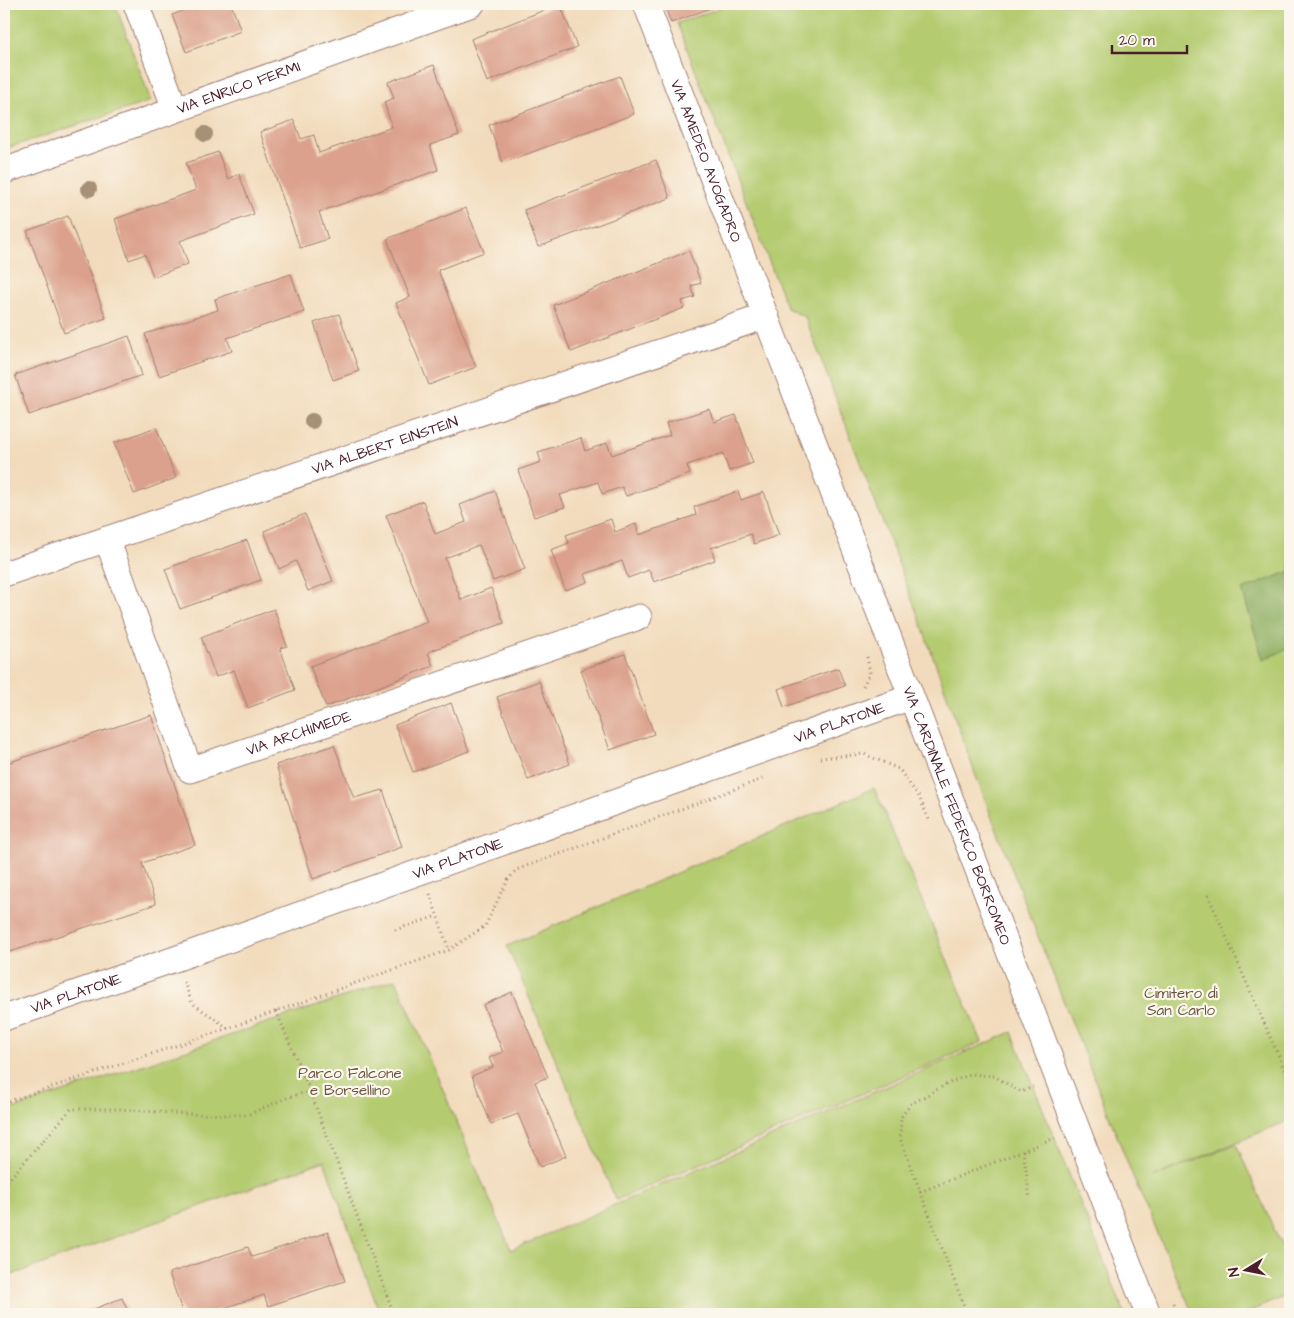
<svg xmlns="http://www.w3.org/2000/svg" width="1294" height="1318" font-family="'Architects Daughter',sans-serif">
<rect width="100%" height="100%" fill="#fbf7ec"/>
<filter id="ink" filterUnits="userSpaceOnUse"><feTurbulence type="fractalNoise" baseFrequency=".02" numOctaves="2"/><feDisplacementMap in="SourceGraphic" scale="10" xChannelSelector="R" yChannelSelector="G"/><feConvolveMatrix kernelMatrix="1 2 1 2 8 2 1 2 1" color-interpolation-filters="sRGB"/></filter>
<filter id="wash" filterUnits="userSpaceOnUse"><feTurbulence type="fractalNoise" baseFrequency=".0096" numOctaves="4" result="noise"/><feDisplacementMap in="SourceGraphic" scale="20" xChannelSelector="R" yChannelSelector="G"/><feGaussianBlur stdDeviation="1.12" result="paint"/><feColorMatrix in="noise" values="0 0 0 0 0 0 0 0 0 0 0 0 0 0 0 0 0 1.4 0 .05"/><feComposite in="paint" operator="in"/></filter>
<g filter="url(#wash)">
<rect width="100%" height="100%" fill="#f2dbbc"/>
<!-- green -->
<g fill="#b4cb70" stroke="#7f754e">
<path d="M4 4H115L151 101 4 149Z"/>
<path d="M731 4H1290V802L1288 798 1290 804V1120L1151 1178 1236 1144 1290 1265V1294L1244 1314H1193L1136 1184 1042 947 977 779 919 618 805 317 787 308 677 23Z"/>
<path d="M874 788 982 1042 616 1200 507 946Z"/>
<path d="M396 979 511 1250 1012 1032 1125 1314H380L324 1161 4 1278V1112Z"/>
</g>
<!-- forest -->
<path fill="#8faf62" stroke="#6c6746" d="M1290 571V648L1263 660 1242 590Z"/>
<g id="blocks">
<!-- building -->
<g fill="#dba18c">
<path d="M201 4H231L241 31 186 52 172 15Z"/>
<path d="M397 4H413L399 9Z"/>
<path d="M560 4 577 47 487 82 471 39Z"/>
<path d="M673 4H721L671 23 665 7Z"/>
<path d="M434 65 459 135 430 145 438 170 319 212 328 239 300 248 260 132 294 120 301 139 314 135 319 153 392 127 384 102 394 98 388 82Z"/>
<path d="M620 76 634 114 503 163 489 125Z"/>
<path d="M218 152 228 179 239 174 254 214 180 241 188 264 153 277 145 254 129 260 115 219 196 190 186 163Z"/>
<path d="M656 160 670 198 538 247 524 210Z"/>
<path d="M466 208 484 252 438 270 476 367 429 385 396 303 410 297 387 239Z"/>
<path d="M68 216 106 318 64 333 27 231Z"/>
<path d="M689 251 701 283 691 286 695 297 682 301 684 308 571 352 553 305Z"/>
<path d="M291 274 304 312 227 338 232 351 159 376 145 334 218 310 215 299Z"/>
<path d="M339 314 359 371 333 380 314 323Z"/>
<path d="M129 336 142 375 29 415 15 375Z"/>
<path d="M709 409 714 422 736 415 753 463 729 471 723 453 687 465 690 474 626 496 622 487 602 494 598 482 560 495 565 507 534 517 518 470 541 462 538 452 581 438 585 451 607 443 612 455 670 435 666 423Z"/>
<path d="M156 427 176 478 134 494 114 443Z"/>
<path d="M495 491 525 569 493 581 479 545 445 558 461 600 491 588 504 623 428 652 433 666 326 707 310 666 427 622 386 515 423 501 435 534 466 522 460 505Z"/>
<path d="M738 491 741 500 764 492 779 535 754 544 751 534 711 548 715 560 654 582 649 570 628 578 622 561 585 574 588 582 565 590 551 550 569 543 566 535 611 519 615 532 636 524 639 535 696 515 694 507Z"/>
<path d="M305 514 333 581 308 591 296 561 279 569 264 531Z"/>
<path d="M247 540 261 580 180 609 165 569Z"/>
<path d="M274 609 287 646 280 648 295 690 248 708 234 670 216 677 201 637Z"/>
<path d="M625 654 654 734 610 750 581 670Z"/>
<path d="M838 668 845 686 784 707 778 689Z"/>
<path d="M539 681 570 764 528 780 497 697Z"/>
<path d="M451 703 469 751 413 772 395 725Z"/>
<path d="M151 715 195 845 142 863 156 904 4 954V764Z"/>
<path d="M334 745 354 798 383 790 402 847 313 879 276 765Z"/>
<path d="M512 992 548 1077 535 1082 566 1156 540 1167 518 1114 491 1124 472 1076 493 1067 489 1058 503 1052 483 1005Z"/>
<path d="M328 1232 345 1281 268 1306 264 1295 205 1314H183L169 1273 248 1247 252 1257Z"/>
<path d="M122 1298 129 1314H81Z"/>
</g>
</g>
</g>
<g filter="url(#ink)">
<use href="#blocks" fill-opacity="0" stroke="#9e7d74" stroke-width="1"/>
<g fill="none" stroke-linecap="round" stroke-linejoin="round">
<!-- minor casing -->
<g stroke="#9e7d74" stroke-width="27">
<g id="minor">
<path d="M136 4 175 109"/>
<path id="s1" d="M646 4 1148 1314"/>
<path id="s2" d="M4 171 472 4"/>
<path id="s3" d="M107 539 190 770 639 617"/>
<path id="s4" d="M4 574 766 316"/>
<path id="s5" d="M4 1018 175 959 911 697"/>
</g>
</g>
<!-- path -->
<g stroke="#9e7d74" stroke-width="3" stroke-dasharray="1 4" stroke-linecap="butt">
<path d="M863 686 870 673 867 657"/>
<path d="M820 758 864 754 899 769 919 797 930 822"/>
<path d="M430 894 449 950"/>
<path d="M1208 895 1290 1082"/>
<path d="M395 930 437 916"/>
<path d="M184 982 192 1003 228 1028"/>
<path d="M276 1011 310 1091 394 1314"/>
<path d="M4 1103 229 1028 449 950 485 926 508 880 516 870 765 778"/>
<path d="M1023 1150 1030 1199"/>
<path d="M4 1185 71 1109H119L186 1114 247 1115 289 1097 310 1091"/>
<path d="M920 1192 1055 1138"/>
<path d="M1173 1303 1177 1314"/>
<path d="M967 1314 900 1138 901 1117 911 1104 947 1084 971 1074 994 1076 1021 1092 1033 1087"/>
</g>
<!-- minor -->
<use href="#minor" stroke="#fff" stroke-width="25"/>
</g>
<!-- trees -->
<g fill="#a79078">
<circle cx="205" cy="134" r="8"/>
<circle cx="89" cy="189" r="8"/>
<circle cx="312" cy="421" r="8"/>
</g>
</g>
<g text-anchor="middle" stroke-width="4.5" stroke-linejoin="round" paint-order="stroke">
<!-- street labels -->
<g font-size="15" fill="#4a1f2b" stroke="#fbf7ec">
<text dy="5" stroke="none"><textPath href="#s2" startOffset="249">VIA ENRICO FERMI</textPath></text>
<text dy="5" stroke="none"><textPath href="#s1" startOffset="168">VIA AMEDEO AVOGADRO</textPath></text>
<text dy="5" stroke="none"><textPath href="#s4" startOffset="402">VIA ALBERT EINSTEIN</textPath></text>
<text dy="5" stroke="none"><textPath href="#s5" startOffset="886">VIA PLATONE</textPath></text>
<text dy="5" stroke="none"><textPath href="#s3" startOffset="360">VIA ARCHIMEDE</textPath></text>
<text dy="5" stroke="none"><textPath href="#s1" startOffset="869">VIA CARDINALE FEDERICO BORROMEO</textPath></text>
<text dy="5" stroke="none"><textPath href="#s5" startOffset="481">VIA PLATONE</textPath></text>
<text dy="5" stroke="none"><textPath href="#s5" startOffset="76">VIA PLATONE</textPath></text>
</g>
<!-- park labels -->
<g font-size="15" fill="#6a5340" stroke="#fbf7ec">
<text x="1181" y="998">Cimitero di<tspan x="1181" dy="17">San Carlo</tspan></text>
<text x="350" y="1078">Parco Falcone<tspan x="350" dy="17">e Borsellino</tspan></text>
</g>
</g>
<!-- margin -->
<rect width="1294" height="1318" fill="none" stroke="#fbf7ec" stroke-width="20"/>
<!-- north arrow -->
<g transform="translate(1246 1270) rotate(260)" stroke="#fbf7ec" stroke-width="4" paint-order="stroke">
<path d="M0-4L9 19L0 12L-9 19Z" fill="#4a1f2b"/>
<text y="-8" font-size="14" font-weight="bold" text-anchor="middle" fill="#4a1f2b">N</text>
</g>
<!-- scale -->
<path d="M1112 45v8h75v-8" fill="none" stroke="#4a1f2b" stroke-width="2.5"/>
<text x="1119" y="45" font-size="15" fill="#4a1f2b" stroke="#fbf7ec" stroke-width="4" paint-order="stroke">20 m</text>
</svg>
